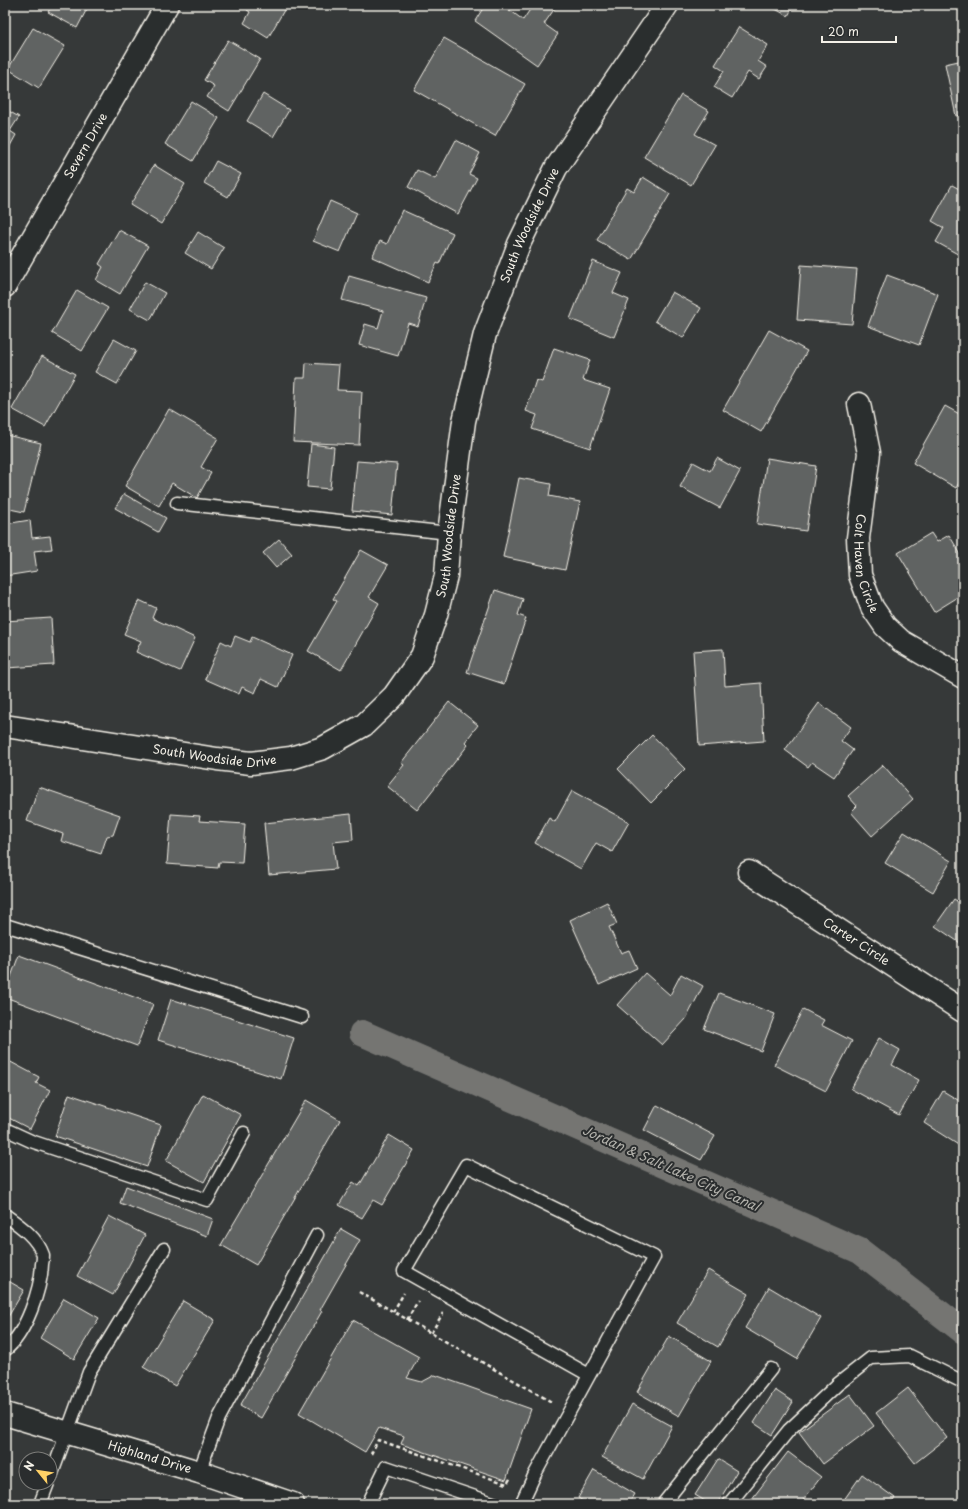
<svg xmlns="http://www.w3.org/2000/svg" width="968" height="1509" font-family="'Playpen Sans',sans-serif">
<rect width="100%" height="100%" fill="#363939"/>
<filter id="ink" filterUnits="userSpaceOnUse"><feTurbulence type="fractalNoise" baseFrequency=".025" numOctaves="2"/><feDisplacementMap in="SourceGraphic" scale="8" xChannelSelector="R" yChannelSelector="G"/><feConvolveMatrix kernelMatrix="1 2 1 2 8 2 1 2 1" color-interpolation-filters="sRGB"/></filter>
<g filter="url(#ink)">
<g fill="none" stroke-linecap="round" stroke-linejoin="round">
<!-- canal -->
<path stroke="#757572" stroke-width="26" d="M362 1033 860 1251 963 1331"/>
</g>
<!-- building -->
<g fill="#616362" stroke="#f4f1e8">
<path d="M52 5H89L77 28 48 12Z"/>
<path d="M250 5H287L268 38 244 23 250 12 247 10Z"/>
<path d="M485 5H503L523 20 533 5H550L555 8 544 24 558 34 537 65 475 21Z"/>
<path d="M768 5H794L788 16Z"/>
<path d="M739 27 768 45 758 61 767 67 759 79 748 72 732 98 714 87 724 71 715 65Z"/>
<path d="M33 28 65 46 39 88 8 69Z"/>
<path d="M444 38 525 84 495 136 414 90Z"/>
<path d="M228 40 260 59 229 111 207 97 214 86 204 80Z"/>
<path d="M963 60V115L956 116 945 64Z"/>
<path d="M263 94 289 110 273 137 247 121Z"/>
<path d="M681 95 709 111 695 134 715 145 691 185 644 157Z"/>
<path d="M191 101 219 118 193 161 165 144Z"/>
<path d="M5 109 19 117 10 131 16 135 5 155Z"/>
<path d="M456 140 480 153 469 174 477 178 458 214 408 187 417 170 435 179Z"/>
<path d="M216 161 241 174 228 197 204 183Z"/>
<path d="M154 165 185 184 161 224 130 205Z"/>
<path d="M643 177 670 194 631 260 597 240 627 188 634 192Z"/>
<path d="M952 185 963 191V257L936 242 944 228 932 221Z"/>
<path d="M330 201 357 213 340 252 313 241Z"/>
<path d="M402 210 453 233 439 264 437 263 428 282 372 257 380 241 387 244Z"/>
<path d="M119 230 148 246 120 294 96 280 103 267 99 264Z"/>
<path d="M198 232 224 248 211 269 185 253Z"/>
<path d="M593 261 622 273 613 293 629 300 614 337 570 319Z"/>
<path d="M801 265 857 269 852 324 797 320Z"/>
<path d="M887 275 938 294 919 345 868 326Z"/>
<path d="M349 276 426 298 418 326 408 323 398 356 359 345 365 324 378 328 383 311 342 300Z"/>
<path d="M145 282 165 293 150 320 130 309Z"/>
<path d="M77 290 108 308 82 351 52 333Z"/>
<path d="M672 292 701 308 683 338 655 321Z"/>
<path d="M769 330 807 351 761 432 723 410Z"/>
<path d="M114 339 136 351 117 384 95 372Z"/>
<path d="M554 348 590 360 583 380 610 389 590 448 532 429 537 415 526 411 536 380 542 382Z"/>
<path d="M42 356 75 374 45 427 12 409Z"/>
<path d="M306 363 339 365 337 390 362 391 359 445 293 442 296 378H305Z"/>
<path d="M945 406 963 416V476L956 488 913 463Z"/>
<path d="M169 409 218 438 201 467 211 473 197 498 172 483 159 506 125 486Z"/>
<path d="M6 435 41 443 24 512 5 508V439Z"/>
<path d="M311 444 334 447 330 489 307 487Z"/>
<path d="M717 458 740 471 720 508 680 487 693 462 710 471Z"/>
<path d="M767 458 816 466 806 531 757 524Z"/>
<path d="M357 461 397 464 392 515 352 511Z"/>
<path d="M519 478 551 484 549 496 580 502 565 570 503 557Z"/>
<path d="M124 494 166 518 158 532 115 508Z"/>
<path d="M30 520 32 538 50 536 52 549 34 551 37 571 5 576V524Z"/>
<path d="M931 533 937 542 949 535 963 558V594L934 612 898 553Z"/>
<path d="M279 539 292 554 276 568 263 553Z"/>
<path d="M361 550 388 565 369 597 379 603 341 670 308 651 337 601 333 599Z"/>
<path d="M495 590 523 599 518 615 526 618 504 684 467 672Z"/>
<path d="M139 600 156 608 152 618 195 638 180 671 136 652 141 641 124 634Z"/>
<path d="M51 618 54 665 6 668 5 621Z"/>
<path d="M235 636 250 642 252 637 292 655 278 687 261 679 255 693 242 687 239 694 205 679 221 641 231 646Z"/>
<path d="M723 649 725 686 761 683 764 741 699 746 693 651Z"/>
<path d="M449 702 478 725 465 742 468 745 417 810 387 786 404 765 401 763Z"/>
<path d="M819 703 851 727 841 741 853 750 834 777 812 762 808 767 785 750Z"/>
<path d="M652 735 685 769 651 803 618 769Z"/>
<path d="M883 765 913 799 872 836 851 812 857 806 848 796Z"/>
<path d="M39 787 120 815 113 835 107 836 101 854 61 841 63 834 27 821Z"/>
<path d="M572 791 629 822 612 852 596 843 581 869 535 843 549 818 555 822Z"/>
<path d="M171 814 200 816 199 821 245 824 242 863 219 862 218 868 167 864Z"/>
<path d="M351 814 353 840 333 842 336 869 269 875 264 823Z"/>
<path d="M904 832 951 861 933 892 885 863Z"/>
<path d="M954 899 963 905V945L935 926Z"/>
<path d="M607 902 617 924 609 927 621 953 629 950 637 968 599 985 570 920Z"/>
<path d="M19 955 153 1004 137 1046 5 997V993Z"/>
<path d="M645 973 670 995 681 974 703 986 686 1019 662 1045 617 1005Z"/>
<path d="M719 993 775 1014 761 1051 704 1029Z"/>
<path d="M171 999 294 1038 281 1079 158 1040Z"/>
<path d="M803 1009 824 1020 821 1025 852 1041 826 1091 774 1065Z"/>
<path d="M879 1038 900 1050 892 1065 919 1080 899 1115 851 1089Z"/>
<path d="M5 1059 39 1077 36 1083 50 1090 30 1129 5 1116Z"/>
<path d="M943 1091 963 1103V1148L924 1123Z"/>
<path d="M69 1094 161 1125 147 1167 55 1136Z"/>
<path d="M203 1094 241 1115 204 1182 166 1161Z"/>
<path d="M306 1100 340 1120 256 1265 221 1245Z"/>
<path d="M657 1105 715 1136 701 1160 644 1130Z"/>
<path d="M389 1135 414 1150 382 1205 373 1200 362 1218 339 1205 353 1182 359 1186Z"/>
<path d="M126 1186 213 1219 207 1236 120 1203Z"/>
<path d="M109 1216 145 1235 113 1295 77 1276Z"/>
<path d="M341 1229 360 1240 320 1310 322 1311 261 1418 240 1406Z"/>
<path d="M708 1270 749 1294 718 1347 677 1323Z"/>
<path d="M5 1279 24 1290 5 1322Z"/>
<path d="M769 1287 821 1318 797 1359 745 1328Z"/>
<path d="M64 1298 99 1318 74 1359 40 1338Z"/>
<path d="M183 1301 215 1320 175 1386 143 1367Z"/>
<path d="M353 1320 419 1357 407 1378 422 1382 435 1375 531 1409 506 1480 401 1444 404 1436 379 1428 365 1452 299 1413Z"/>
<path d="M669 1336 711 1361 679 1416 637 1392Z"/>
<path d="M908 1388 947 1438 915 1463 876 1413Z"/>
<path d="M775 1390 793 1402 772 1435 754 1423Z"/>
<path d="M850 1394 874 1426 823 1464 799 1432Z"/>
<path d="M632 1404 672 1426 643 1479 602 1457Z"/>
<path d="M788 1452 821 1477 800 1504H748Z"/>
<path d="M718 1459 737 1471 717 1504H710L695 1495Z"/>
<path d="M594 1470 635 1494 629 1504H588L578 1498Z"/>
<path d="M862 1474 895 1498 891 1504H841Z"/>
</g>
<g fill="none" stroke-linecap="round" stroke-linejoin="round">
<!-- lane casing -->
<g stroke="#f4f1e8" stroke-width="15">
<g id="lane">
<path d="M177 503 449 533"/>
<path d="M5 925 302 1017"/>
<path d="M5 1129 31 1141 207 1200 244 1133"/>
<path d="M5 1215C19 1225 37 1237 43 1255 43 1257 43 1261 42 1264 41 1289 26 1334 5 1350"/>
<path d="M199 1472 219 1418 317 1235"/>
<path d="M50 1479 89 1372 164 1249"/>
<path d="M40 1504 48 1483"/>
<path d="M368 1504 386 1467 496 1504"/>
<path d="M521 1504 535 1474 654 1257 466 1165 404 1271 589 1375"/>
<path d="M663 1504 771 1369"/>
<path d="M729 1504 789 1430 838 1384 871 1358 910 1356 963 1382"/>
</g>
</g>
<!-- street casing -->
<g stroke="#f4f1e8" stroke-width="25">
<g id="street">
<path id="s1" d="M5 286 167 5"/>
<path id="s2" d="M859 404 869 453 858 538 860 575 872 607 885 626 901 641 963 677"/>
<path id="s3" d="M5 726 217 759 251 763 291 758 323 748 364 725 394 696 422 656 436 615 446 576 449 533 464 421 485 334 519 244 556 168 667 5"/>
<path id="s4" d="M749 872 963 1011"/>
</g>
</g>
<!-- secondary casing -->
<g stroke="#f4f1e8" stroke-width="25">
<g id="secondary">
<path id="s5" d="M5 1414 199 1472 293 1504"/>
</g>
</g>
<!-- path -->
<g stroke="#f4f1e8" stroke-width="2.5" stroke-dasharray="4 3" stroke-linecap="butt">
<path d="M359 1292 550 1401 552 1404"/>
<path d="M393 1312 404 1293"/>
<path d="M407 1320 418 1301"/>
<path d="M431 1333 443 1313"/>
<path d="M371 1454 378 1440 507 1484 511 1477"/>
</g>
<!-- lane -->
<use href="#lane" stroke="#2a2d2e" stroke-width="12"/>
<!-- street -->
<use href="#street" stroke="#2a2d2e" stroke-width="22"/>
<!-- secondary -->
<use href="#secondary" stroke="#2a2d2e" stroke-width="22"/>
</g>
</g>
<g text-anchor="middle" stroke-width="4" stroke-linejoin="round" paint-order="stroke">
<!-- street labels -->
<g font-size="12" fill="#f4f1e8" stroke="#2a2d2e">
<text dy="4" stroke="none"><textPath href="#s1" startOffset="162">Severn Drive</textPath></text>
<text dy="4" stroke="none"><textPath href="#s3" startOffset="907">South Woodside Drive</textPath></text>
<text dy="4" stroke="none"><textPath href="#s3" startOffset="584">South Woodside Drive</textPath></text>
<text dy="4" stroke="none"><textPath href="#s2" startOffset="162">Colt Haven Circle</textPath></text>
<text dy="4" stroke="none"><textPath href="#s3" startOffset="212">South Woodside Drive</textPath></text>
<text dy="4" stroke="none"><textPath href="#s4" startOffset="128">Carter Circle</textPath></text>
<text dy="4" stroke="none"><textPath href="#s5" startOffset="151">Highland Drive</textPath></text>
</g>
<!-- water labels -->
<g font-size="13" font-style="italic" fill="#b4b3ad" stroke="#2a2d2e">
<text transform="translate(671 1168) rotate(24)" y="5">Jordan &amp; Salt Lake City Canal</text>
</g>
</g>
<!-- margin -->
<rect width="968" height="1509" fill="none" stroke="#2a2d2e" stroke-width="20"/>
<rect x="10" y="10" width="948" height="1489" fill="none" stroke="#f4f1e8" stroke-width="1.5" filter="url(#ink)"/>
<!-- north arrow -->
<g transform="translate(38 1471) rotate(300)"><circle r="19" fill="#2a2d2e" stroke="#7b7b78"/>
<path d="M0-3L7 15L0 10L-7 15Z" fill="#ffd166"/>
<text y="-6" font-size="11" font-weight="bold" text-anchor="middle" fill="#f4f1e8">N</text>
</g>
<!-- scale -->
<path d="M822 36v6h74v-6" fill="none" stroke="#f4f1e8" stroke-width="2"/>
<text x="828" y="36" font-size="12" fill="#f4f1e8" stroke="#2a2d2e" stroke-width="3" paint-order="stroke">20 m</text>
</svg>
